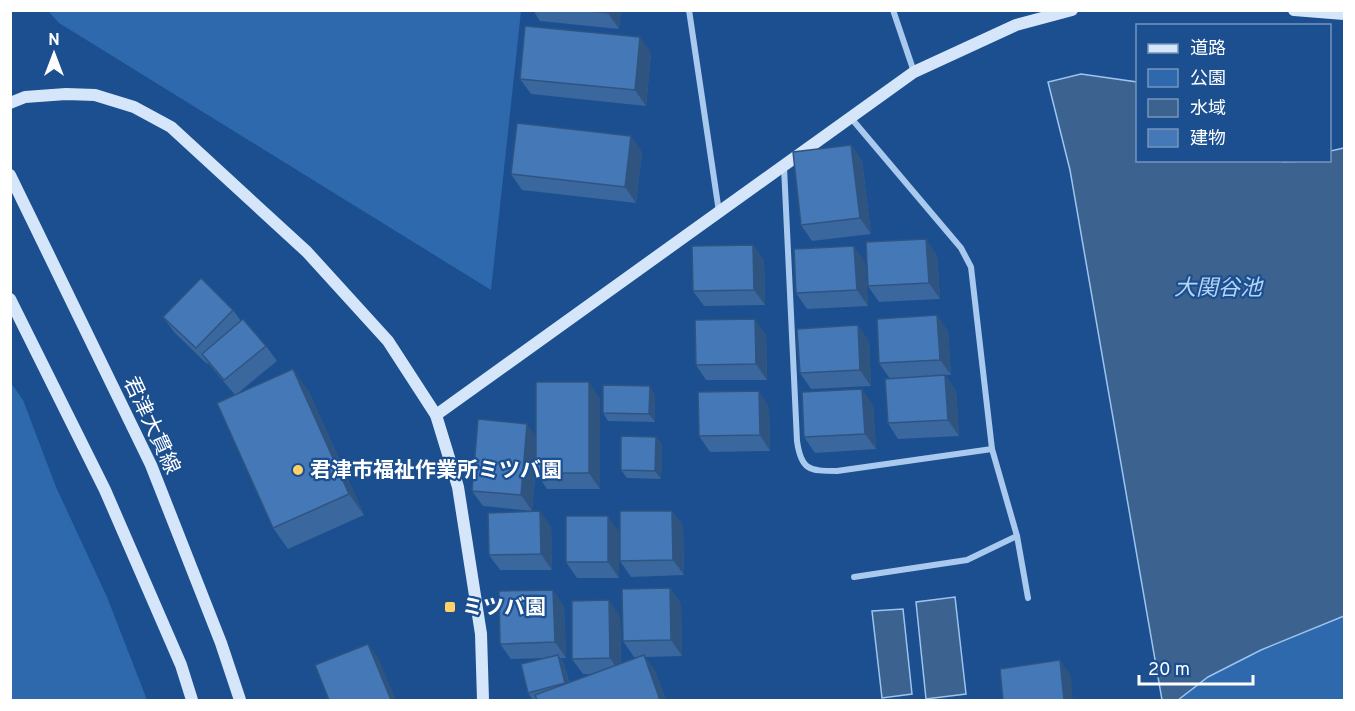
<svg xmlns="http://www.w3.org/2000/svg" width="1355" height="711" font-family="Overpass,'Noto Sans JP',sans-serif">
<rect width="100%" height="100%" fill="#1b4f8f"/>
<!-- green -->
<g fill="#2e69ad">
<path d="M48 11H521L491 290 59 23Z"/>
<path d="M11 383 23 400 56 487 107 597 147 700H11Z"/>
<path d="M1344 616V700H1178L1208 677 1261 650Z"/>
</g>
<!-- water -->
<g fill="#3c6290" stroke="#9cc4f0" stroke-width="1.5">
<path d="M1081 74 1137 82 1138 160H1281L1283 162 1330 160V151L1344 148V616L1261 650 1208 677 1178 700H1162L1070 170 1048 82Z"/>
<path d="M955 597 966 694 926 699 916 602Z"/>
<path d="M903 609 912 694 882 698 872 611Z"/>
</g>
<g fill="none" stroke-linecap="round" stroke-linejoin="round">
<!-- street -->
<g stroke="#a9c9ee" stroke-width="6">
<path d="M689 10 719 212"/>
<path d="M893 10 914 72"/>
<path d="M851 118 961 248 971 267 992 449 1017 536 1028 598"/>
<path d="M784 167 797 441C801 470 809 471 837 471L992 449"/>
<path d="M854 577 967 560 1017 536"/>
</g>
<!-- secondary -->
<g stroke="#d6e6fa" stroke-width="12">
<path d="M1294 10 1344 14"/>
<path d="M10 103 25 97 66 94 95 95 134 107 171 127 307 252 388 341 436 415 458 487 481 634 483 700"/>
<path d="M10 175 151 465 221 643 240 700"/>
<path d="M10 299 105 490 181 665 192 700"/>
<path d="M436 415 914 72 1016 25 1072 10"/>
</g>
</g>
<!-- wall -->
<g fill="#3a679d">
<path d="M533 10H621L619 29 540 21Z"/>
<path d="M651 53 646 106 531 94 520 79Z"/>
<path d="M851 145 862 161 871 234 812 241 801 225Z"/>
<path d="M642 152 636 203 522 190 511 174Z"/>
<path d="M753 245 764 261 765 305 704 306 693 291Z"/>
<path d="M937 255 940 299 879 302 868 286Z"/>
<path d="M865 262 868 306 807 309 796 293Z"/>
<path d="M233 310 241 321 266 346 277 361 238 393 308 390 364 515 288 549 273 528 235 395 208 363 207 364 174 332 163 317Z"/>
<path d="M948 331 951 375H945L956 391 959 436 898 439 888 423 890 379 879 363Z"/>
<path d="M766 335 767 380H706L696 365Z"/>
<path d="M869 341 871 386 811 389 800 373Z"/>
<path d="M655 395V422L608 421 603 413Z"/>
<path d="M600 398V489H547L536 473V468L532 511 483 506 472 491 536 436Z"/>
<path d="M873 405 876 449 815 453 804 437Z"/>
<path d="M769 407 770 451 710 452 699 436Z"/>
<path d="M656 437 662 445 661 479 627 478 621 470Z"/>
<path d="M672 511 683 526 684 575 631 577 620 561Z"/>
<path d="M551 527 552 570H500L489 555Z"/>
<path d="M619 532V578H577L566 562Z"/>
<path d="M670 588 681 604 682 656 645 657 655 671 666 700H533L528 693 545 658 511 659 500 644 564 606 566 658H560L564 664 569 682 591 674H583L572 659 620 616 621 663 639 657H634L623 641Z"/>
</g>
<!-- shaded-wall -->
<g fill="#305480">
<path d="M609 10H621L619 29 608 13Z"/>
<path d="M640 37 651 53 646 106 635 90Z"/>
<path d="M631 136 642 152 636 203 625 187Z"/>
<path d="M851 145 862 161 871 234 860 218Z"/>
<path d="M926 239 937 255 940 299 929 283Z"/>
<path d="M753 245 764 261 765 305 754 290Z"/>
<path d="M854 246 865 262 868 306 857 290Z"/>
<path d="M937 315 948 331 951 375 940 360Z"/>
<path d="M755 319 766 335 767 380 756 364Z"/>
<path d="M858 325 869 341 871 386 860 370Z"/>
<path d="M293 369 308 390 364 515 349 494Z"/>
<path d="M945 375 956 391 959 436 948 420Z"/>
<path d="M589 382 600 398V489L589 473Z"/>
<path d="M650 386 655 395V422L649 414Z"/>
<path d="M862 389 873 405 876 449 865 434Z"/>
<path d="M759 391 769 407 770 451 760 435Z"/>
<path d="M527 424 538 439 532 511 521 495Z"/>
<path d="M656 437 662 445 661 479 655 471Z"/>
<path d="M540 511 551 527 552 570 541 554Z"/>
<path d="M672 511 683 526 684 575 673 560Z"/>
<path d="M608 516 619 532V578L608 562Z"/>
<path d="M670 588 681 604 682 656 671 640Z"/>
<path d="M553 590 564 606 566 658 555 642Z"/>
<path d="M609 600 620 616 621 674 610 658Z"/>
<path d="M368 644 379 659 396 700H391Z"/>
<path d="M558 655 564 664 571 693 565 684Z"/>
<path d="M644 655 655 671 666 700H660Z"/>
<path d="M1060 660 1071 676 1073 700H1064Z"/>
</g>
<!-- building -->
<g fill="#4478b7" stroke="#305480" stroke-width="1.5">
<path d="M581 10H609L608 13Z"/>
<path d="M525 26 640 37 635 90 520 79Z"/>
<path d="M517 123 631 136 625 187 511 174Z"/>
<path d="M851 145 860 218 801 225 793 152Z"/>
<path d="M926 239 929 283 868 286 866 242Z"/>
<path d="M753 245 754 290 693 291 692 246Z"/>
<path d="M854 246 857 290 796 293 794 249Z"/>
<path d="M201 278 233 310 196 348 163 317Z"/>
<path d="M937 315 940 360 879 363 877 319Z"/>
<path d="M243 319 266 346 224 380 202 354Z"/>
<path d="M755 319 756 364 696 365 695 320Z"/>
<path d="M858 325 860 370 800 373 797 329Z"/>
<path d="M293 369 349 494 273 528 217 403Z"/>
<path d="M945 375 948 420 888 423 885 379Z"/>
<rect x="536" y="382" width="53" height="91"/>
<path d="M603 385 650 386 649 414 603 413Z"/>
<path d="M862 389 865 434 804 437 802 392Z"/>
<path d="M759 391 760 435 699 436 698 392Z"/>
<path d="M478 419 527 424 521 495 472 491Z"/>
<path d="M621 436 656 437 655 471 621 470Z"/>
<path d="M540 511 541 554 489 555 488 513Z"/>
<path d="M620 511H672L673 560 620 561Z"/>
<rect x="566" y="516" width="42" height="46"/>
<path d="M670 588 671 640 623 641 622 589Z"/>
<path d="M553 590 555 642 500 644 499 591Z"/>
<path d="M609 600 610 658 572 659V601Z"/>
<path d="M368 644 391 700H329L315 665Z"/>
<path d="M558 655 565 683 528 693 521 664Z"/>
<path d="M644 655 660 700H537L535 695Z"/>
<path d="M1060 660 1064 700H1003L1000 669Z"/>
</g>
<!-- markers -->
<g fill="#ffd166" stroke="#1b4f8f" stroke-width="2">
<circle cx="298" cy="470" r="6"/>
<rect x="444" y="601" width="12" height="12" rx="3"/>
</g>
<g text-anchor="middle" stroke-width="4.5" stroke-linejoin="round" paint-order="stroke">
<!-- street labels -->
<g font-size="21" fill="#fff" stroke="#1b4f8f">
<text transform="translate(152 425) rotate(65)" y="7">君津大貫線</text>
</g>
<!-- poi labels -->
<g font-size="21" font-weight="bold" fill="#fff" stroke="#1b4f8f" text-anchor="start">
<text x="310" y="477">君津市福祉作業所ミツバ園</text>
<text x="462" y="614">ミツバ園</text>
</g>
<!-- water labels -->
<g font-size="22" font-style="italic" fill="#b5d3f5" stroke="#1b4f8f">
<text x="1218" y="295">大関谷池</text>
</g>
</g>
<!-- border -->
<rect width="1355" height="711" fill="none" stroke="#ffffff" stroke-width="24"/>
<!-- legend -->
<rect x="1136" y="24" width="195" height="138" fill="#1b4f8f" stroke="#7695bc" stroke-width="1.5"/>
<rect x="1148" y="44" width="30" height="9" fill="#d6e6fa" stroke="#7695bc" stroke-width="1.5"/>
<text x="1190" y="54" font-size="18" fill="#ffffff">道路</text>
<rect x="1148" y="69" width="30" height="18" fill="#2e69ad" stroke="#7695bc" stroke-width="1.5"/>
<text x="1190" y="84" font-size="18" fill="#ffffff">公園</text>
<rect x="1148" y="99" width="30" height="18" fill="#3c6290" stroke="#7695bc" stroke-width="1.5"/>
<text x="1190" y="114" font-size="18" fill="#ffffff">水域</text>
<rect x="1148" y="129" width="30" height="18" fill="#4478b7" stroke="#7695bc" stroke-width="1.5"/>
<text x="1190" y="144" font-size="18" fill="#ffffff">建物</text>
<!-- north arrow -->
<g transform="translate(54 54)" stroke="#1b4f8f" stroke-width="4.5" paint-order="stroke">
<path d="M0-4.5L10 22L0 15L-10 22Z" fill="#ffffff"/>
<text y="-9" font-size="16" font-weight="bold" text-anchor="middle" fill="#ffffff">N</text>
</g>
<!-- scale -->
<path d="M1139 675v9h114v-9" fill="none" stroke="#ffffff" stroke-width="3"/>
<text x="1148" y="675" font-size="18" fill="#ffffff" stroke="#1b4f8f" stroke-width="4.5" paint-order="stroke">20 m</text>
</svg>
